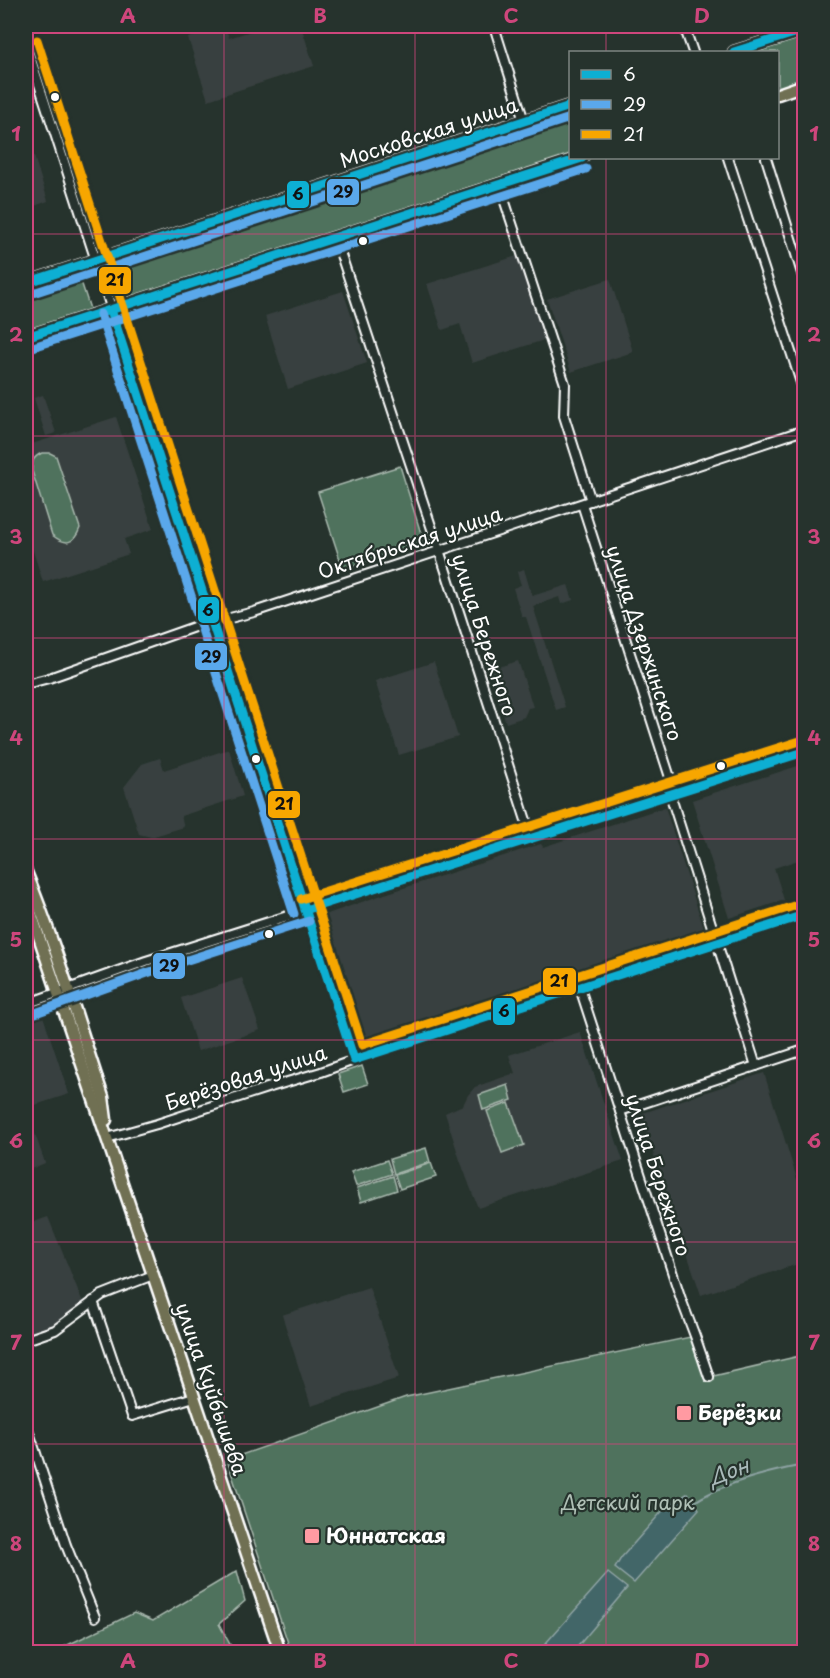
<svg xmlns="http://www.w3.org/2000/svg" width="830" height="1678" font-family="'Playpen Sans',sans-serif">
<rect width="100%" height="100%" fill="#26332d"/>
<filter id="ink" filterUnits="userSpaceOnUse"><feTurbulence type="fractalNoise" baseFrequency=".0167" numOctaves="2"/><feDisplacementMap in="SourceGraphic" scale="12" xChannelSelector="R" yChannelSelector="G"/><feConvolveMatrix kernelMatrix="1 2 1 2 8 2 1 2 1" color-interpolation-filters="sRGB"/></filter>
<g filter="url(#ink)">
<!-- built -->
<g fill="#394140">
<path d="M225 26 229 38 267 26H301L314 66 208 100 188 38Z"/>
<path d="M26 131 48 201 26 209Z"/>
<path d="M517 256 544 340 472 363 460 324 442 330 427 284Z"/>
<path d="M610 279 633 352 571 372 547 299Z"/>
<path d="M343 291 367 363 288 389 265 316Z"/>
<path d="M43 395 56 433 46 436 34 398Z"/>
<path d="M116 417 153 529 124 539 129 554 43 582 26 529V446Z"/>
<path d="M524 569 532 596 568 585 573 600 561 604 559 597 533 606 565 707 556 710 526 617H522L513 588 521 585 517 572Z"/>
<path d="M518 661 533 707 528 708 524 717 506 723 489 670Z"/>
<path d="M434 662 458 737 399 755 375 681Z"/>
<path d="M229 749 243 796 181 816 184 827 151 837 139 834 124 787 142 764 160 758 164 770Z"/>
<path d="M804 764V858L774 868 784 900 729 918 692 800Z"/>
<path d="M665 807 706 935 584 974 586 979 358 1052 316 918 385 894 541 844 543 847Z"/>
<path d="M242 978 260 1030 198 1051 181 998Z"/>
<path d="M42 1013 69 1094 26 1108 45 1163 26 1171V1019Z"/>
<path d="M580 1032 623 1161 478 1208 460 1160 445 1113 463 1105 468 1095 475 1087 515 1073 509 1055Z"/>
<path d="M764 1073 804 1202V1262L701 1295 640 1114Z"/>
<path d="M48 1217 84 1305 54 1327 26 1334V1225Z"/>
<path d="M369 1287 399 1378 311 1406 282 1315Z"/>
</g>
<!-- green -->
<g fill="#50725d" stroke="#a8b8ae" stroke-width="1.5">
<path d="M804 35V79L778 88V52H759L758 50Z"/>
<path d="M570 112V154L121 302 107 261Z"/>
<path d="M78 272 91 312 26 333V289Z"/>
<path d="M42 453H50L56 456 80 528C74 544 66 546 52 535L32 471C32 461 33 457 42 453Z"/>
<path d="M400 466 424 543 343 569 318 492Z"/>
<path d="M362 1066 368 1084 344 1092 338 1074Z"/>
<path d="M508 1085 512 1100 483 1110 479 1095Z"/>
<path d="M509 1103 524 1145 502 1153 487 1111Z"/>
<path d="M426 1148 430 1162 394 1174 390 1159Z"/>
<path d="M387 1160 392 1174 356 1186 351 1172Z"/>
<path d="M431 1163 436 1177 400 1189 395 1175Z"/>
<path d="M393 1176 397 1190 361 1202 357 1188Z"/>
<path d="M695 1336 709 1377 804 1355V1652H291L227 1460 406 1397Z"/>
<path d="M237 1571 245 1601 219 1624 232 1648 237 1652H53L134 1613 153 1621Z"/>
</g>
<!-- water -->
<g fill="#436668" stroke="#8ea3a4" stroke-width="1.5">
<path d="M688 1493 699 1509 634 1583 615 1568 621 1558 665 1508Z"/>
<path d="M608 1573 627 1588 573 1652H552L545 1644Z"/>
</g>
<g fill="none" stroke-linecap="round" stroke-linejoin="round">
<!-- stream -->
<path stroke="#8ea3a4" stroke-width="2" d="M692 1504C718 1484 772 1471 804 1465"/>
<!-- minor casing -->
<g stroke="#fff" stroke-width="12">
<g id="minor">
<path d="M494 26 524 121"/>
<path d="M684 26 693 52"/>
<path d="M26 44 354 1060"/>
<path d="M728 158 804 392"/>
<path d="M766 158 804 280"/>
<path d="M499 184 565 384 564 416 591 501"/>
<path d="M335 237 443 562 532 839"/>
<path d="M582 504 675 793"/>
<path d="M26 684 49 678 194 627 254 612 804 430"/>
<path d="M670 794 756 1066"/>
<path d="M578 982 681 1299 695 1336 709 1377"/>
<path d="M26 1004 146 961 804 752"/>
<path d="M620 1111 804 1050"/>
<path d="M107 1138 157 1124 267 1088 321 1072 365 1056 804 915"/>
<path d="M93 1301 132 1416 194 1397"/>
<path d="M26 1340 55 1330 102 1295 153 1275"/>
<path d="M26 1423 66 1545 95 1617"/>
</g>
</g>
<!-- major casing -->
<g stroke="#fff" stroke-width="15">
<g id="major">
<path d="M734 52 804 30"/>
<path d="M778 94 804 85"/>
<path d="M26 283 570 106"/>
<path d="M26 337 582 158"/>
<path d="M26 872C56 945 78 1022 103 1097L106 1120"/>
<path d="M26 898 280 1652"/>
</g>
</g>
<!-- minor -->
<use href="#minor" stroke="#26332d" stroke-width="8"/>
<!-- major -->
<use href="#major" stroke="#706f52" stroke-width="10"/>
<!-- bus-1 casing -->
<g stroke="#26332d" stroke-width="14">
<g id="bus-1">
<path d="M734 52 804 30"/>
<path d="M26 283 570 106"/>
<path d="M111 310 354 1060 804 915"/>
<path d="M26 337 582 158"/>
<path d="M305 910 804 752"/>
</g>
</g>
<!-- bus-2 casing -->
<g stroke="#26332d" stroke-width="14">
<g id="bus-2">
<path d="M30 294 570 118"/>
<path d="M100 314 294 914"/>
<path d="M30 348 586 169"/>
<path d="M30 1015 150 972 309 921"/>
</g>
</g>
<!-- bus-3 casing -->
<g stroke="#26332d" stroke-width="14">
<g id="bus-3">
<path d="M37 40 362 1045 800 904"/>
<path d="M301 899 800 741"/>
</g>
</g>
<!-- bus-1 -->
<use href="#bus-1" stroke="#0dafd3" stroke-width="9"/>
<!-- bus-2 -->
<use href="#bus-2" stroke="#5aa8eb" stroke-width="9"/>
<!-- bus-3 -->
<use href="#bus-3" stroke="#f7a600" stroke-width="9"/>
</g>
</g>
<!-- grid -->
<path fill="none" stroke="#ce467c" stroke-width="1.5" stroke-opacity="0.55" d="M224 26V1652M415 26V1652M606 26V52M606 158V1652M26 234H804M26 436H804M26 638H804M26 839H804M26 1040H804M26 1242H804M26 1444H804"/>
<!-- markers -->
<g fill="#fff" stroke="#26332d" stroke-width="2">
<circle cx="55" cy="97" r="5"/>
<circle cx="363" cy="241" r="5"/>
<circle cx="256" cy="759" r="5"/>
<circle cx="721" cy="766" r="5"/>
<circle cx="269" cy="934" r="5"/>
</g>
<g fill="#ff9aa2" stroke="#26332d" stroke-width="2">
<rect x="676" y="1405" width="16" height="16" rx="3"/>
<rect x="304" y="1528" width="16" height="16" rx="3"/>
</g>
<g text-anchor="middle" stroke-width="4.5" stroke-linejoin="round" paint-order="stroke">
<!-- street labels -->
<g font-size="20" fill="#fff" stroke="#26332d">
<text transform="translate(429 133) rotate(-18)" y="7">Московская улица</text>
<text transform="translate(410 543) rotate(-18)" y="7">Октябрьская улица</text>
<text transform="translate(484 635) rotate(72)" y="7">улица Бережного</text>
<text transform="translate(644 643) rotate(72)" y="7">улица Дзержинского</text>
<text transform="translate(246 1078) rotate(-18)" y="7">Берёзовая улица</text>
<text transform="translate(658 1175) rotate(72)" y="7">улица Бережного</text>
<text transform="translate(211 1389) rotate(71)" y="7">улица Куйбышева</text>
</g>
<!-- poi labels -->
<g font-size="20" font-weight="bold" fill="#fff" stroke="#26332d" text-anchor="start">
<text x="698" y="1420">Берёзки</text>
<text x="326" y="1543">Юннатская</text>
</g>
<!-- park labels -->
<g font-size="20" fill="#b0c0b6" stroke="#26332d">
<text x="628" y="1510">Детский парк</text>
</g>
<!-- water labels -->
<g font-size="21" font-style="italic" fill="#aababb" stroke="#26332d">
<text transform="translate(729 1472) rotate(-20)" y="7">Дон</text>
</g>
</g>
<g stroke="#26332d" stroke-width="2">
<rect x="326" y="178" width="34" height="28" rx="6" fill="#5aa8eb"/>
<rect x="286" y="180" width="24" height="29" rx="6" fill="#0dafd3"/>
<rect x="98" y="266" width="34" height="29" rx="6" fill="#f7a600"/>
<rect x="197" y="596" width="23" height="28" rx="6" fill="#0dafd3"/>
<rect x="194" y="642" width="34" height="29" rx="6" fill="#5aa8eb"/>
<rect x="267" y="790" width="34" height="29" rx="6" fill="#f7a600"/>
<rect x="152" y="952" width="34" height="28" rx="6" fill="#5aa8eb"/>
<rect x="542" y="967" width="35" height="29" rx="6" fill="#f7a600"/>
<rect x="492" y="997" width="24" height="29" rx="6" fill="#0dafd3"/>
</g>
<g font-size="16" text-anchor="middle" font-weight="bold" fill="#111">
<text x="343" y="198">29</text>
<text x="298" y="200">6</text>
<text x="115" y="286">21</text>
<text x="208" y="616">6</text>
<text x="211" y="663">29</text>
<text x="284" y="810">21</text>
<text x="169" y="972">29</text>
<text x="559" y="987">21</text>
<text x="504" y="1017">6</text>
</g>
<!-- margin -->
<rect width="830" height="1678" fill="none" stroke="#26332d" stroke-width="66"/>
<!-- legend -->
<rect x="569" y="51" width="210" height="108" fill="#26332d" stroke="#7d8581" stroke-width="1.5"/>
<rect x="581" y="70" width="30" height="9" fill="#0dafd3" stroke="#7d8581" stroke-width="1.5"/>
<text x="623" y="81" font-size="18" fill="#ffffff">6</text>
<rect x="581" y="100" width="30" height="9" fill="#5aa8eb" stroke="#7d8581" stroke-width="1.5"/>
<text x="623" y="111" font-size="18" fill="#ffffff">29</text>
<rect x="581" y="130" width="30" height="9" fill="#f7a600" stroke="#7d8581" stroke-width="1.5"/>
<text x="623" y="141" font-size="18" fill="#ffffff">21</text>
<rect x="33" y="33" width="764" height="1612" fill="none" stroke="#ce467c" stroke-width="2"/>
<g font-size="20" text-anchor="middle" font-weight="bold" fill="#ce467c">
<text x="128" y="23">A</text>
<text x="320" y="23">B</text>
<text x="511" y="23">C</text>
<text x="702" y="23">D</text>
<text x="16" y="141">1</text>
<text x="814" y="141">1</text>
<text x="16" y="342">2</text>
<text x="814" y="342">2</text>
<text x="16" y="544">3</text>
<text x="814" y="544">3</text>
<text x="16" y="745">4</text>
<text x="814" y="745">4</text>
<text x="16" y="947">5</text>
<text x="814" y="947">5</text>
<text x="16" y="1148">6</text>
<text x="814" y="1148">6</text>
<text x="16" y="1350">7</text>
<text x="814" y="1350">7</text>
<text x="16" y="1551">8</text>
<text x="814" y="1551">8</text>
<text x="128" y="1668">A</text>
<text x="320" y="1668">B</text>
<text x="511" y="1668">C</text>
<text x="702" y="1668">D</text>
</g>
</svg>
